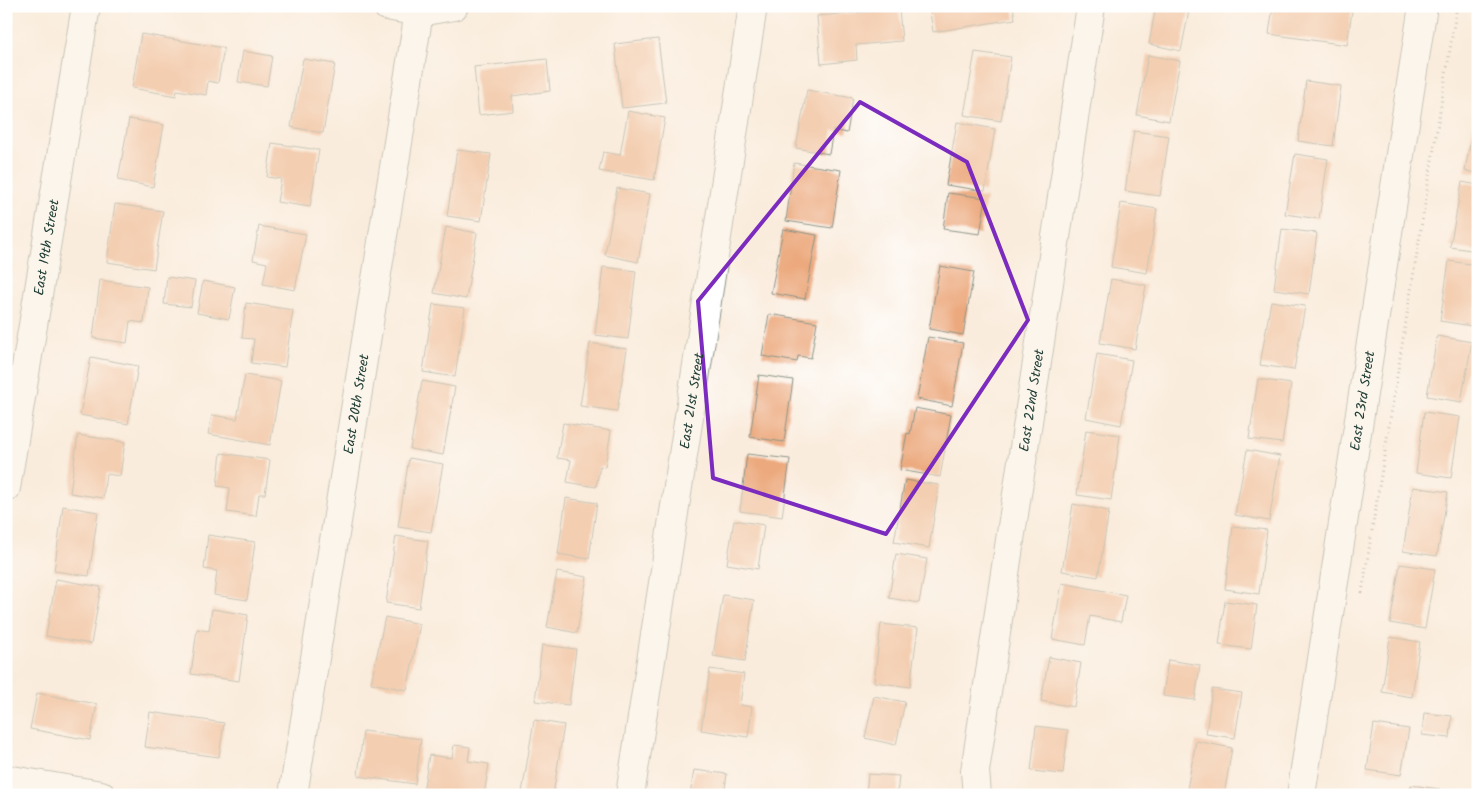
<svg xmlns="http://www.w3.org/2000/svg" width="1484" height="801" font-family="Kalam,sans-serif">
<rect width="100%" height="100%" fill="#fff"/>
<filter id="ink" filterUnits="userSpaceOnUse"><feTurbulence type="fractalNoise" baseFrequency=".02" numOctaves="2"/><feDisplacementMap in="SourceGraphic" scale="10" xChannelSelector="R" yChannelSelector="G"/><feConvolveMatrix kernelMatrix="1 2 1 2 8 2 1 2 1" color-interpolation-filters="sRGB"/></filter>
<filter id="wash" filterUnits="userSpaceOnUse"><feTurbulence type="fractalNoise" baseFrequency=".0096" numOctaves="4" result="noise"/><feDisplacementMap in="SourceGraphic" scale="20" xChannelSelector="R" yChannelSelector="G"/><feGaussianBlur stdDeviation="1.12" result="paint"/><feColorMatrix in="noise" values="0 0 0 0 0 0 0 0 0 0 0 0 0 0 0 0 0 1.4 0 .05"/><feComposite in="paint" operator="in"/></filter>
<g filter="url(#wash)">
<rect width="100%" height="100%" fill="#faecdd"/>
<g id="blocks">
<!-- building -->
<g fill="#eca97d">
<path d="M929 6H1013L1015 19 933 32Z"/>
<path d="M1156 6H1190L1181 51 1149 44Z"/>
<path d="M1273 6H1315L1352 11 1347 45 1269 34Z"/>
<path d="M899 9 902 41 856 45 857 60 821 64 817 16Z"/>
<path d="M141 34 224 48 218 83 208 81 206 95 177 90 176 96 132 88Z"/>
<path d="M658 39 666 103 622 108 615 44Z"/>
<path d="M243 51 272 56 267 86 238 82Z"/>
<path d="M975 52 1011 57 1001 121 964 115Z"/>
<path d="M1148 55 1180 61 1169 121 1137 115Z"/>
<path d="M303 59 335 64 323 133 291 127Z"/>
<path d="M547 59 550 91 512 96 513 111 479 115 474 67Z"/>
<path d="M1306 81 1341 86 1333 146 1298 141Z"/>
<path d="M807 90 853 98 847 133 833 130 829 154 796 148Z"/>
<path d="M1477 106H1478V173L1465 171Z"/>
<path d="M628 111 665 118 654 180 599 171 603 152 620 155Z"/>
<path d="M129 119 164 125 153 187 118 180Z"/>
<path d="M957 122 995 129 985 191 946 185Z"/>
<path d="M1134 131 1169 136 1160 196 1125 191Z"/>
<path d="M272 143 319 150 310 207 277 202 281 179 267 177Z"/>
<path d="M457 150 491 154 481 221 447 216Z"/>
<path d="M1295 154 1328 159 1319 219 1285 214Z"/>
<path d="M794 163 841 170 832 228 786 221Z"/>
<path d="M1462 182 1478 185V251L1450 247Z"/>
<path d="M617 188 650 194 638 262 605 255Z"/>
<path d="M948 193 986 198 980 234 943 229Z"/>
<path d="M1121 203 1157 209 1147 273 1111 267Z"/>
<path d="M115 204 163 211 154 269 107 262Z"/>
<path d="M259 226 306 234 295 290 263 284 267 263 253 260Z"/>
<path d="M446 227 477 233 466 299 434 293Z"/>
<path d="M783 229 817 235 805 299 771 293Z"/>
<path d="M1282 229 1317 233 1309 294 1274 289Z"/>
<path d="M1449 261 1478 265V307H1475L1472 326 1440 321Z"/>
<path d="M940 266 974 272 963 335 929 329Z"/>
<path d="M603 267 636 271 628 339 595 335Z"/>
<path d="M167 277 195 281 191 307 164 304Z"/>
<path d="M1111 279 1146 285 1135 349 1100 343Z"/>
<path d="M100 280 148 287 144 323 130 321 127 343 93 338Z"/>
<path d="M203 281 235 287 229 319 197 313Z"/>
<path d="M1271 301 1305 306 1294 370 1260 365Z"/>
<path d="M246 303 293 310 285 367 251 363 254 339 242 338Z"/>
<path d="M433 304 465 308 455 377 423 372Z"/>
<path d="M769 314 817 322 811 358 798 356 797 362 762 356Z"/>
<path d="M1437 336 1472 342 1461 402 1427 396Z"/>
<path d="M928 337 963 343 952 406 917 399Z"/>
<path d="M590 343 627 349 617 411 580 406Z"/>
<path d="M1097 354 1132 360 1121 425 1086 418Z"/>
<path d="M91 357 138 366 128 424 80 415Z"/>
<path d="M245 375 281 381 270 445 208 434 212 415 237 419Z"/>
<path d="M759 375 793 380 784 442 750 437Z"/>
<path d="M1258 379 1291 384 1282 443 1249 439Z"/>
<path d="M422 381 455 387 443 455 410 449Z"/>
<path d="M915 408 951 415 940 477 900 470 907 433 910 434Z"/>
<path d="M1424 412 1460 417 1451 478 1416 473Z"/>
<path d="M563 423 611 431 605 467 600 466 596 487 567 482 571 460 557 458Z"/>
<path d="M1086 430 1120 435 1111 500 1077 495Z"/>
<path d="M78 435 125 442 120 476 106 474 103 498 70 493Z"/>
<path d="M1247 450 1280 456 1269 521 1235 515Z"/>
<path d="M221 453 270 460 265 494H259L256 516 227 512 230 488 217 486Z"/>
<path d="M747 454 790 459 782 517 740 511Z"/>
<path d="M409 458 443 464 431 532 398 527Z"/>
<path d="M905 480 939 485 929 548 894 542Z"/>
<path d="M1413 487 1448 492 1437 556 1403 551Z"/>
<path d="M566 498 597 503 589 559 558 554Z"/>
<path d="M1073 504 1109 511 1098 577 1062 571Z"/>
<path d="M63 506 98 512 89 576 54 571Z"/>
<path d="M734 520 764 525 758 569 727 564Z"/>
<path d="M1233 526 1267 530 1259 594 1225 589Z"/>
<path d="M208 535 255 542 247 600 214 595 217 571 204 569Z"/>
<path d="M396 536 428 541 419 608 386 603Z"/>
<path d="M896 554 927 559 919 603 889 598Z"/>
<path d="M1400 564 1435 569 1425 629 1390 623Z"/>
<path d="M557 572 587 577 577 633 547 627Z"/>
<path d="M56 579 101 587 91 644 46 636Z"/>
<path d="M1062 583 1126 595 1121 622 1090 616 1085 645 1052 639Z"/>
<path d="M723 595 754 600 745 661 713 656Z"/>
<path d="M1225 601 1257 605 1251 649 1219 645Z"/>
<path d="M212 609 248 615 239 681 191 674 197 629 209 631Z"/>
<path d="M385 617 420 624 407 690 371 683Z"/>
<path d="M881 624 918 628 910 687 874 682Z"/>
<path d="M1390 637 1420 642 1412 697 1382 692Z"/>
<path d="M542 645 576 649 569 705 535 701Z"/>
<path d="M1049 657 1081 663 1074 707 1041 701Z"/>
<path d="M1168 660 1200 665 1195 700 1163 696Z"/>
<path d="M710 669 744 674 740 705 752 707 748 737 701 730Z"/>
<path d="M1212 689 1242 693 1235 738 1206 734Z"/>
<path d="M37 693 97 704 90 740 30 729Z"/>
<path d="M874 696 905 702 896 745 865 738Z"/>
<path d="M150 712 224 723 219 757 145 747Z"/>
<path d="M1424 713 1452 716 1450 738 1422 735Z"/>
<path d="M534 720 564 725 553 795 522 793Z"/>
<path d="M1374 724 1409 729 1401 775 1367 770Z"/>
<path d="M1036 726 1068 730 1063 774 1031 771Z"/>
<path d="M363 731 421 739 415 784 358 776Z"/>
<path d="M1196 741 1232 748 1224 795H1186Z"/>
<path d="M454 745 470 747 468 761 489 764 484 795H435L423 793 429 755 452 758Z"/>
<path d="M694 770 727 774 724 795H690Z"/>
<path d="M868 774 899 776 897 795H866Z"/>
<path d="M1411 785 1440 789 1439 795H1410Z"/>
</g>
</g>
</g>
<g filter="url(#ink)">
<use href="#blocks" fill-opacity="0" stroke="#8c9488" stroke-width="1"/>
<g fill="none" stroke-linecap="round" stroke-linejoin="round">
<!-- street casing -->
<g stroke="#8c9488" stroke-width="30">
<g id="street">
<path d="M387 6 419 12 454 6"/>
<path id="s1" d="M6 488 86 6"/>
<path d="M6 779 101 795"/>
<path id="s2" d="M293 795 419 12"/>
<path id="s3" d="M630 795 753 6"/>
<path id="s4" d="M977 795 975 771 1091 6"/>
<path id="s5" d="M1301 795 1423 6"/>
</g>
</g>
<!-- path -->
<g stroke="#8c9488" stroke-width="3" stroke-dasharray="1 4" stroke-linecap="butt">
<path d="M1372 531 1457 6"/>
<path d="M1362 593 1371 537"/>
</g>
<!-- street -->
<use href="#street" stroke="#fff" stroke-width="28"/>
</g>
</g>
<!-- marked area -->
<path d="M0 0H1484V801H0ZM860 102 967 162 1028 320 886 534 713 478 698 301Z" fill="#faecdd" fill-opacity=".55" fill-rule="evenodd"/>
<path fill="none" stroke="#7b2cbf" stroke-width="4" stroke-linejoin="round" d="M860 102 967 162 1028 320 886 534 713 478 698 301Z"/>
<g text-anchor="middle" stroke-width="4.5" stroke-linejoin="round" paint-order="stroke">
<!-- street labels -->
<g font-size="14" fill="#1f3d34" stroke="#fff">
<text dy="5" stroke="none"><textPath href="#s1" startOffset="244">East 19th Street</textPath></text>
<text dy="5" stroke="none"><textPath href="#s3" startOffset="399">East 21st Street</textPath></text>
<text dy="5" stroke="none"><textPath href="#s4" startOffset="399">East 22nd Street</textPath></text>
<text dy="5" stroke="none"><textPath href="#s5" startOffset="399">East 23rd Street</textPath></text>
<text dy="5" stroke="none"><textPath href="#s2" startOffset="396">East 20th Street</textPath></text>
</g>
</g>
<!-- margin -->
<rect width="1484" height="801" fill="none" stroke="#fff" stroke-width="25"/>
</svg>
